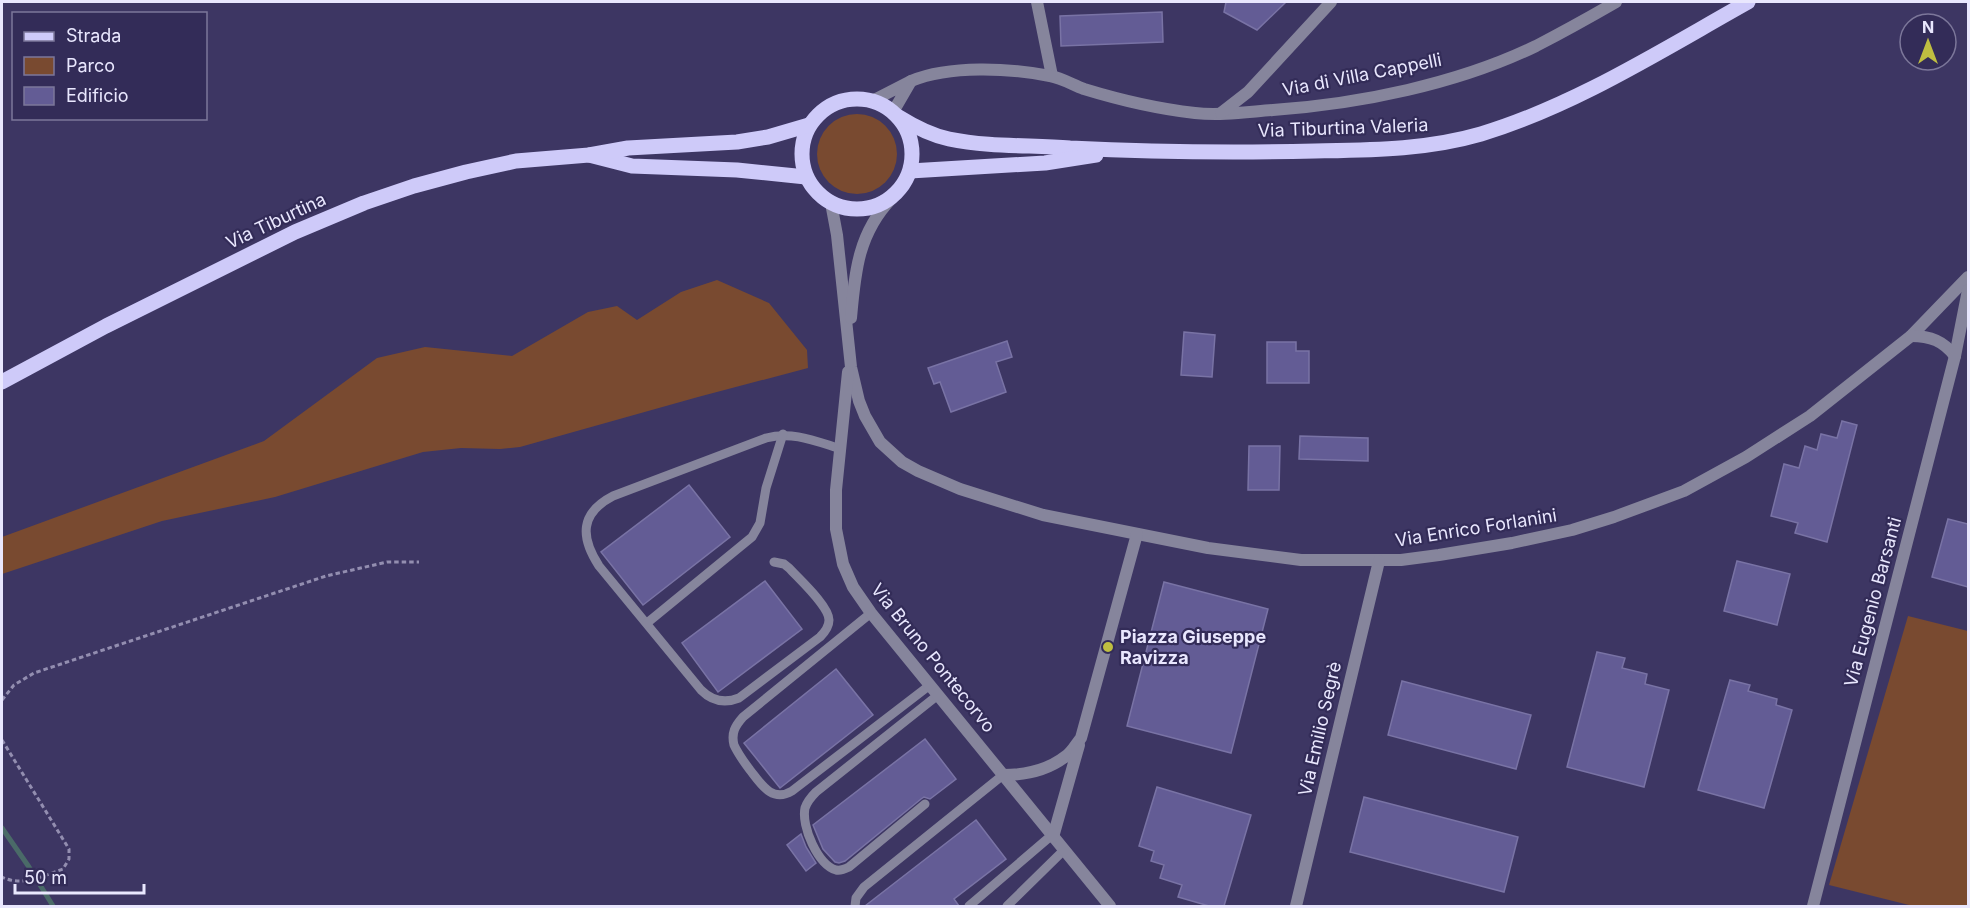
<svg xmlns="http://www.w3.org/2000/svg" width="1970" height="908" font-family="Inter,sans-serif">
<rect width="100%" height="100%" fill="#3d3663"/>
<!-- green -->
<g fill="#794a30">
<circle cx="857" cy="154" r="40"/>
<path d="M717 280 769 303 807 350 808 368 698 397 520 447 500 449 461 448 423 452 275 497 162 521 2 574V537L264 441 377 358 425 347 512 356 588 312 617 306 637 320 681 292Z"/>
<path d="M1908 616 1968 631V906H1913L1829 885Z"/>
</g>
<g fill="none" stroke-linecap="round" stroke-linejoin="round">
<!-- stream -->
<path stroke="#4a6a68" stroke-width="5" d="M2 828 29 867 53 906"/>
</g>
<!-- building -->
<g fill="#635c95" stroke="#7973a5" stroke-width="1.5">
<path d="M1226 2H1286L1257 30 1224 12Z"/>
<path d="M1162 12 1163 42 1061 46 1060 16Z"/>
<path d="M1184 332 1215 335 1212 377 1181 375Z"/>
<path d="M1007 341 1012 357 996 362 1006 392 951 412 940 382 934 384 928 368Z"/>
<path d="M1267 342H1296V351H1309V383H1267Z"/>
<path d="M1842 421 1857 425 1827 542 1795 533 1798 523 1771 516 1784 464 1799 468 1805 446 1817 450 1821 434 1837 438Z"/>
<path d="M1300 436 1368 438V461L1299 459Z"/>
<path d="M1249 446H1280L1279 490H1248Z"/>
<path d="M689 485 730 537 643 605 601 552Z"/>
<path d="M1948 519 1968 524V587L1932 577Z"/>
<path d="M1737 561 1790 574 1777 625 1724 611Z"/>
<path d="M765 581 802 629 718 692 682 643Z"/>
<path d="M1164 582 1268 609 1231 753 1127 726Z"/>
<path d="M1597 652 1625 658 1622 668 1647 674 1645 684 1669 690 1644 787 1567 767Z"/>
<path d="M836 669 873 715 780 788 744 743Z"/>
<path d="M1730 680 1750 685 1748 691 1777 699 1776 705 1792 710 1764 808 1698 790Z"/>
<path d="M1402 681 1531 715 1516 769 1388 735Z"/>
<path d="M925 739 956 779 930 799 924 797 921 799 845 861 839 863 835 862 823 849 813 825Z"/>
<path d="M1157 787 1251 815 1224 906H1209L1178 897 1182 885 1160 878 1164 865 1151 861 1154 851 1139 846Z"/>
<path d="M1364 797 1518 837 1504 892 1350 852Z"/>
<path d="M976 820 1006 859 954 899 959 906H865Z"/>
<path d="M801 834 806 847 816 863 806 871 787 845Z"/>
</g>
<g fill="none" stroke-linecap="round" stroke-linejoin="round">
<!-- path -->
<g stroke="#938eb0" stroke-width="3" stroke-dasharray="4.5 3" stroke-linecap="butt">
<path d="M2 700 14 685 34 673 326 576 387 562H419"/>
<path d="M2 740 69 849V859L63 869C43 876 22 887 2 877"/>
</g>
<!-- lane -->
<g stroke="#86859c" stroke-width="9">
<path d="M774 562 784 564 789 568C799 579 829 606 829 620 829 627 825 632 820 637L739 698C724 704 712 701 701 690L599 566C580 537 580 513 613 496L766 438C793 431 815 441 841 449"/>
<path d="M871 613 743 717C735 726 731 733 734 745 738 754 744 762 750 770 761 784 772 803 792 791L930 685"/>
<path d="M647 623 752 537 760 523 766 488 783 434"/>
<path d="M925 804 849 867C845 869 841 871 836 870 818 865 801 826 805 808 807 802 811 797 816 792L938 695"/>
<path d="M855 906 856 898 864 887 1003 775"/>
<path d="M969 906 1052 835"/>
<path d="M1007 906 1064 850"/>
</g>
<!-- street -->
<g stroke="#86859c" stroke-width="12">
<path d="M1037 2 1052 76"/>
<path d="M911 81C950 65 1009 68 1050 76 1062 78 1073 85 1084 89 1120 100 1159 109 1195 113 1221 116 1247 112 1273 110 1359 104 1458 84 1536 46 1563 32 1590 17 1616 2"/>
<path d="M872 101 911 81 893 112"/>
<path d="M1221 113 1248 92 1331 2"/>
<path d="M831 203 837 235 851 367 859 401 865 416 880 442 902 462 918 471 960 489 1043 515 1208 548 1301 560H1401L1439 555 1512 543 1572 530 1614 517 1684 491 1746 457 1810 416 1911 336 1968 277"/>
<path d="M851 318C855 272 858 233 892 198"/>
<path d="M1911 336C1931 336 1943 341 1955 356"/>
<path d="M848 372 836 490V529L843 564 853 587 871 613 1110 906"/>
<path d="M1003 775C1026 775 1047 771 1066 756 1072 752 1076 744 1081 738L1137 534"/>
<path d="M1053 837 1079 745"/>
<path d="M1296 906 1379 561"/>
<path d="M1813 906 1955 356 1968 290"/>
</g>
<!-- primary -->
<g stroke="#cecaf9" stroke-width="15">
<circle cx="857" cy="154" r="55"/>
<path d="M899 117C915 127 930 135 949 139 988 147 1030 145 1070 148 1152 152 1233 153 1315 151 1371 150 1426 150 1481 134 1576 105 1662 50 1748 2"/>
<path d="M589 155 632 166 737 170 806 177"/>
<path d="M910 171 1045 163 1096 155"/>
<path d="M2 382 106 326 295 232 364 203 414 186 466 172 516 161 589 155 628 148 737 142 768 137 809 125"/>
</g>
</g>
<!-- markers -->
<circle fill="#bfbe41" stroke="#332c58" stroke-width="2" cx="1108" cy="647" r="6"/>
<g text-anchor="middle" stroke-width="4.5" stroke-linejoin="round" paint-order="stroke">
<!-- street labels -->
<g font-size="18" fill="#e9e7fe" stroke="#332c58">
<text transform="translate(1362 75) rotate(-11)" y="6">Via di Villa Cappelli</text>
<text transform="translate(1343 128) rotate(-2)" y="6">Via Tiburtina Valeria</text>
<text transform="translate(276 221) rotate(-25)" y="6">Via Tiburtina</text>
<text transform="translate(1476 528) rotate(-9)" y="6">Via Enrico Forlanini</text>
<text transform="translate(1873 602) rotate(-75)" y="6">Via Eugenio Barsanti</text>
<text transform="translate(933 658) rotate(51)" y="6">Via Bruno Pontecorvo</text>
<text transform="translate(1320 729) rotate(-77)" y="6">Via Emilio Segrè</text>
</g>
<!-- poi labels -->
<g font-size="18" font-weight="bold" fill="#e9e7fe" stroke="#332c58" text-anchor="start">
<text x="1120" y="643">Piazza Giuseppe<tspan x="1120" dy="21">Ravizza</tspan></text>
</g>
</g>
<!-- border -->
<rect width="1970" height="908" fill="none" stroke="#e9e7fe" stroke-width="6"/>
<!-- legend -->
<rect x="12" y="12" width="195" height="108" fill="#332c58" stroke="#7c779a" stroke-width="1.5"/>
<rect x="24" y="32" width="30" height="9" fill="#cecaf9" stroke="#7c779a" stroke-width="1.5"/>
<text x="66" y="42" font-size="18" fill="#e9e7fe">Strada</text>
<rect x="24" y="57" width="30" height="18" fill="#794a30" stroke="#7c779a" stroke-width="1.5"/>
<text x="66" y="72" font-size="18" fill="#e9e7fe">Parco</text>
<rect x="24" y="87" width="30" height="18" fill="#635c95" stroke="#7c779a" stroke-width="1.5"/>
<text x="66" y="102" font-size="18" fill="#e9e7fe">Edificio</text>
<!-- north arrow -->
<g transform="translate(1928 42)"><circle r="28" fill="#332c58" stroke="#7c779a" stroke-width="1.5"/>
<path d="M0-4.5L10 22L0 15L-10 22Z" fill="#bfbe41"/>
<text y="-9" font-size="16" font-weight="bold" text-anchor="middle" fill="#e9e7fe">N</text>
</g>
<!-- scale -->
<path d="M15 884v9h129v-9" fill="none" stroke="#e9e7fe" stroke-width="3"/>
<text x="24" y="884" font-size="18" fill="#e9e7fe" stroke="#332c58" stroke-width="4.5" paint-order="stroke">50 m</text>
</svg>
